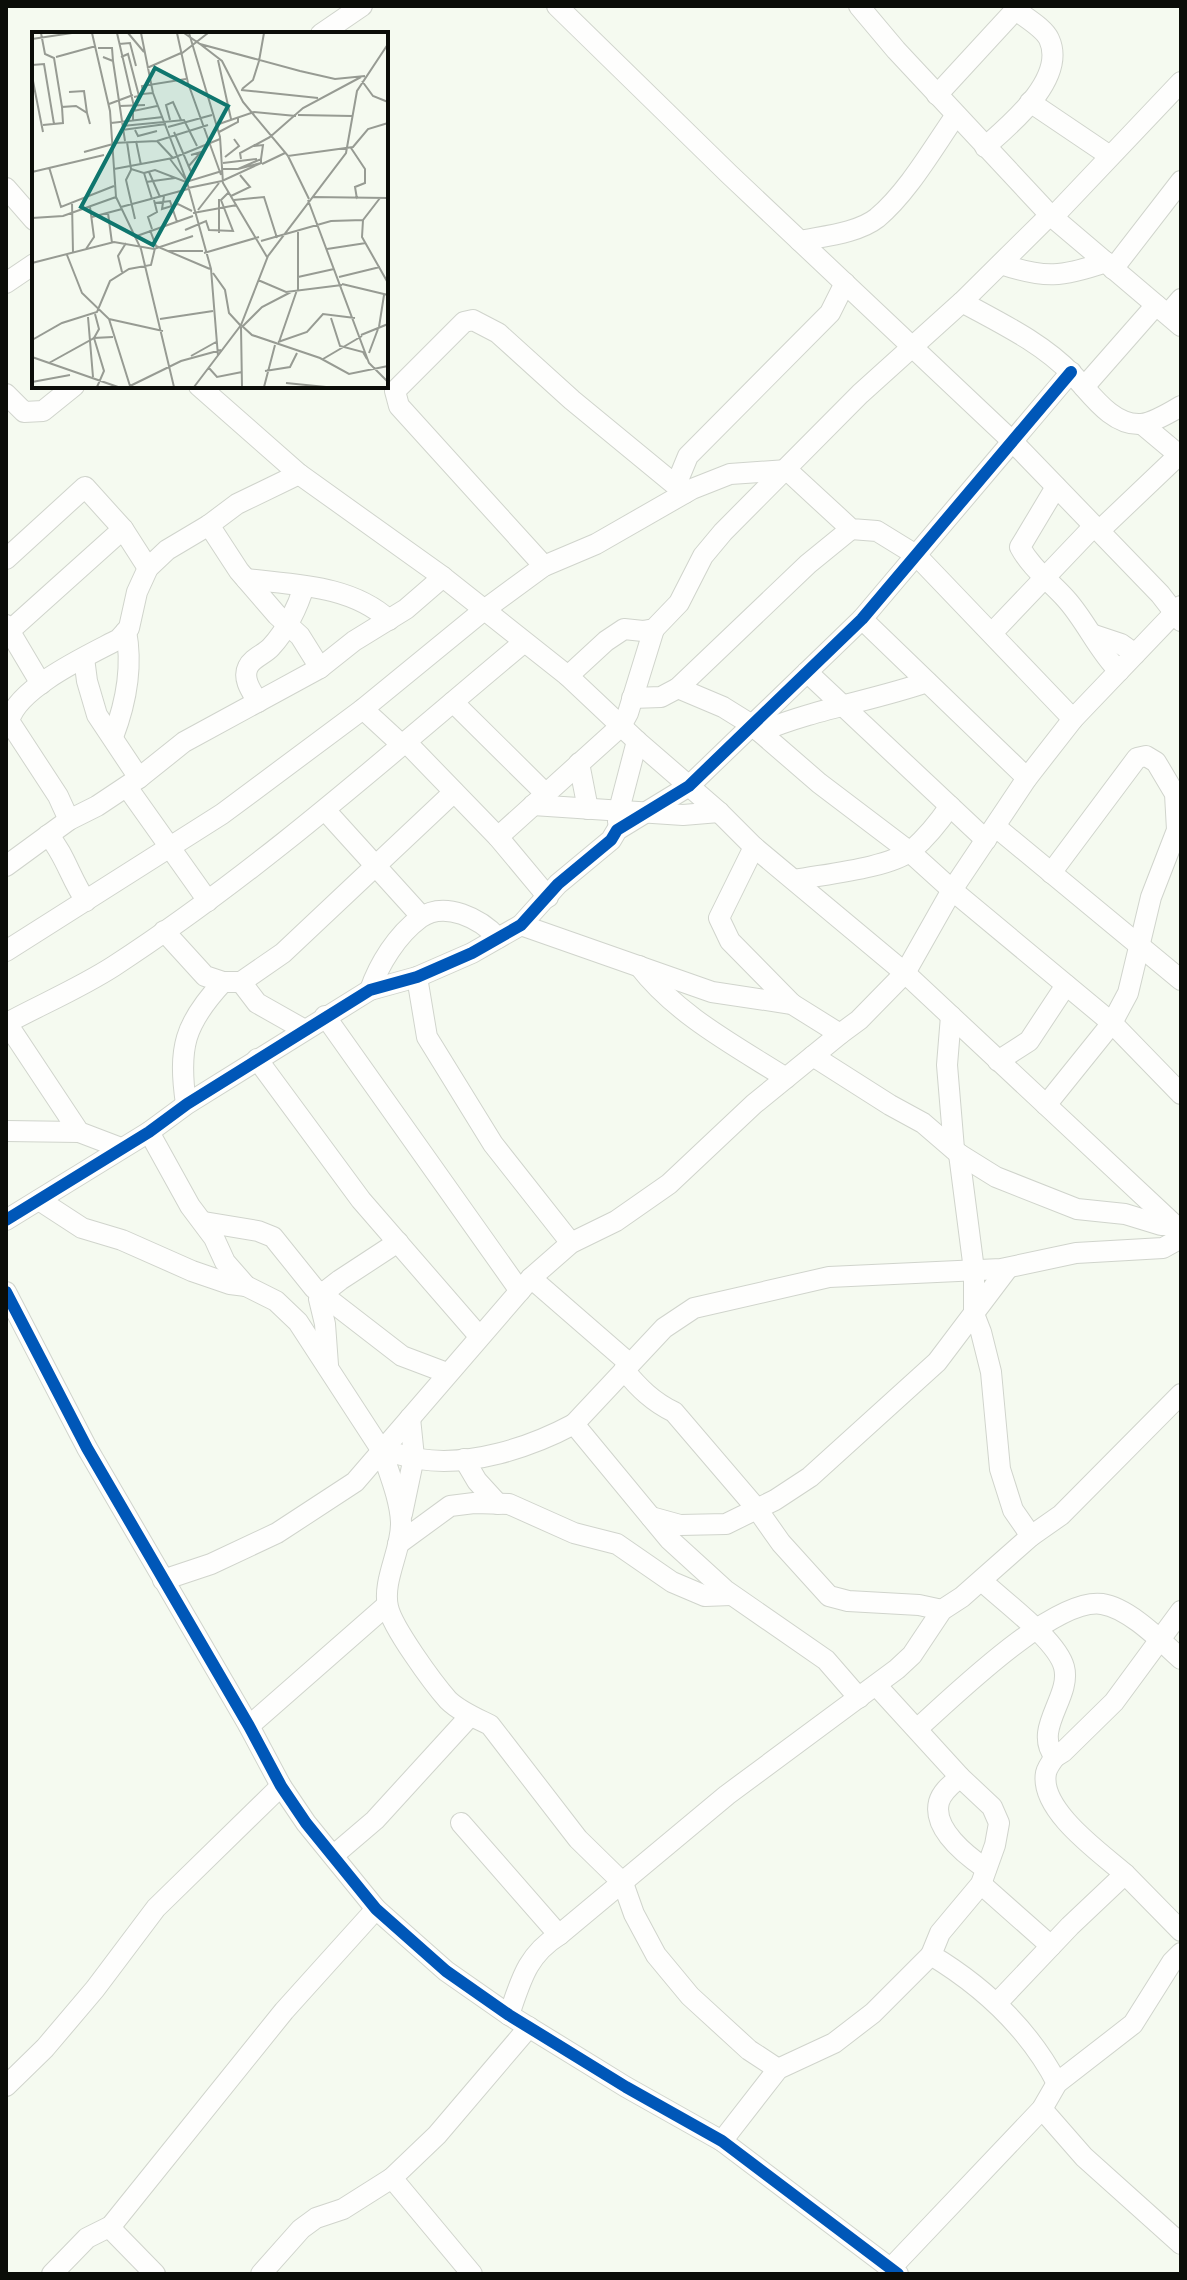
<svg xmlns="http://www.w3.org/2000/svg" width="1187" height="2280" font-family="Commissioner,sans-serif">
<rect width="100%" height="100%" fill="#f5faf0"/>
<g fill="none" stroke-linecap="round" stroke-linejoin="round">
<!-- minor casing -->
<g stroke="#d0d4cc" stroke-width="22">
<g id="minor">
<path d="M557 6 729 174 1012 441 1160 594 1181 621"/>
<path d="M859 6 896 50 1050 215 1181 326"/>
<path d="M321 34 362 6"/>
<path d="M937 95 1019 6"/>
<path d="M1030 102 1110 156"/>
<path d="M985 147C1011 124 1067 78 1049 39 1044 28 1026 18 1016 10"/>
<path d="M6 188 34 220"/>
<path d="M1052 218 1181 82"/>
<path d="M800 241C824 236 858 233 877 218 908 192 933 148 956 115"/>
<path d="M1001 264C1045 279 1062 277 1106 262"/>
<path d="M1113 269 1181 181"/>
<path d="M6 283 34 264"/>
<path d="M962 302C1000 323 1041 342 1072 374 1090 392 1111 426 1141 424 1153 423 1171 412 1181 406"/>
<path d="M1168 314 1181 299"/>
<path d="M199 386 299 474 443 577 568 676 637 741 719 812 754 847 905 973 1181 1231"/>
<path d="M1084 387 1156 305"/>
<path d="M6 394 24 412 43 411 74 386"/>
<path d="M1142 424 1179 455"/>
<path d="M676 485 688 456 830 313 845 283"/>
<path d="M1056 487 1020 547C1031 568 1051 582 1066 599 1086 621 1099 652 1119 671"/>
<path d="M209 525 239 571 277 615 300 636 320 668"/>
<path d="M1099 531 1181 453"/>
<path d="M6 559 85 487 123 529"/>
<path d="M544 566 399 406 395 391 464 322 473 320 498 333 572 400 685 493"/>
<path d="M246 579C295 585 351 585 389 620"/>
<path d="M862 619 1027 778"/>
<path d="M6 625 41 684"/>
<path d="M992 633 1094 526"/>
<path d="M6 634 123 529 148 568"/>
<path d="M1094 635 1121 644 1135 654"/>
<path d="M84 658 87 681 97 715 139 778"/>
<path d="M807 672 986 840"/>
<path d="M568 676 606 641 624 629 643 631 654 629 679 603 703 556 723 532 860 394 962 302 1050 215"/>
<path d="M678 688 723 707 752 725 819 783 910 852 952 890 1112 1023 1181 1094"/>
<path d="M632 698 661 697 678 688 808 564 851 529"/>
<path d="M258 702C252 692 242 679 248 667 252 658 265 654 271 647 286 631 298 607 304 586"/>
<path d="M453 702 546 794"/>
<path d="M363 709 402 745"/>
<path d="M760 732C814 709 872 701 927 682"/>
<path d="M113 737C126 703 133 667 126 631"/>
<path d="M406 742 498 837 548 897"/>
<path d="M579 763 588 809"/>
<path d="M127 787 208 901"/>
<path d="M533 805 683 815 719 812"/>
<path d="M325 810 421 916"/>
<path d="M69 820 58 796 9 721C18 687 89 655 119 639L129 628 137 592 148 568 167 550 209 525 237 504 299 474"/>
<path d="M618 822 619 810 637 741"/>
<path d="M996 827 1181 980"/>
<path d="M48 835C65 854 71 880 86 901"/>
<path d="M498 837 621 726 628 713 654 629"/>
<path d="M754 847 719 918 730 941 792 1004"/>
<path d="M6 866 69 820 97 806 139 778 184 742 320 668 354 641 406 609 443 577"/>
<path d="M795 880C826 874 889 868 912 850 927 837 939 822 950 806"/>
<path d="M521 925 712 992 792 1004 840 1034 859 1020 905 973 952 890 1027 778 1073 719 1181 606"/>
<path d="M164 931 205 976 223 982H241L283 953 454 792"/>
<path d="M6 951 222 814 363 709 484 610 544 566 596 544 692 489 730 474 787 470 851 529 877 531 916 555 1073 719"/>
<path d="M639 966C677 1015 734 1045 786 1078"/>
<path d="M417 977 427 1037 493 1144 571 1243"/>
<path d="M241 982 257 1003 303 1029"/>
<path d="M370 990C379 964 397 935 420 918 445 900 481 919 498 938"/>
<path d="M325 1016 520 1291"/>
<path d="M951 1016 947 1065 954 1149"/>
<path d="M6 1022 79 1132 121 1148"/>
<path d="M7 1023C42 1004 80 988 114 966 260 871 390 754 523 643"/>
<path d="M813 1056 890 1105 923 1123 959 1154 996 1177 1077 1209 1125 1214 1161 1225H1174"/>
<path d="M257 1059 361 1200 479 1336"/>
<path d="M998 1061 1029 1041 1066 985"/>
<path d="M186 1104C178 1048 184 1024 223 982"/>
<path d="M1046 1105 1112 1023 1128 993 1151 897 1177 830 1175 794 1156 762 1146 756 1137 758 1051 873"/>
<path d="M6 1131 79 1132"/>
<path d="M149 1132 190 1206 214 1238 225 1262 246 1286 276 1301 298 1322 382 1451C395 1452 406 1457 419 1459 470 1467 529 1448 574 1424L669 1539 725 1590 826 1660 859 1698"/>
<path d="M959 1154 974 1270V1314L981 1332 991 1372 1000 1469 1013 1510 1031 1536"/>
<path d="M39 1200 82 1228 122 1240 192 1271 230 1284 246 1286"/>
<path d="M6 1220 149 1132 187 1104 370 990 417 977 472 953 521 925 558 884 611 840 617 830 689 786 862 619 1071 372"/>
<path d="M204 1222 258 1231 273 1237 314 1288 402 1356 447 1373"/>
<path d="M531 1278 630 1364"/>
<path d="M6 1292 87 1448 249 1726 281 1786 306 1823 376 1909 446 1971 509 2015 626 2087 722 2141 898 2274"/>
<path d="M328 1365 325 1324 319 1299 322 1294 340 1280 398 1242"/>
<path d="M624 1370C639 1388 653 1402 674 1412L757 1509 781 1543 829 1596 848 1601 919 1605 942 1610"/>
<path d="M574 1424 664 1328 694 1308 829 1277 1001 1269 1076 1253 1163 1248 1181 1238"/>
<path d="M382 1451C389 1473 400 1499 401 1522 402 1550 382 1580 388 1607 392 1627 433 1683 448 1700 459 1711 476 1718 490 1725L578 1839 623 1883 634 1914 656 1955 690 1996 749 2050 778 2069"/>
<path d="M464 1459 477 1481 498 1504"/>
<path d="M402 1514 414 1457 410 1418"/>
<path d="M651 1517 680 1525 726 1524 775 1500 810 1477 937 1362 1008 1268"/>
<path d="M398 1544 450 1506 474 1503 509 1504 574 1533 617 1544 672 1582 705 1596 731 1595"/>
<path d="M163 1580 211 1564 277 1533 355 1482 531 1278 571 1243 616 1221 669 1184 754 1104 840 1034"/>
<path d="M982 1581C1003 1601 1057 1640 1064 1667 1072 1697 1032 1729 1055 1757L1063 1752 1114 1702 1181 1611"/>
<path d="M876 1685 960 1777 992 1807 999 1823 995 1845 981 1884 940 1933 931 1955C984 1987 1028 2028 1057 2083"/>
<path d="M249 1726 387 1605"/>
<path d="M917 1729C953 1697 1054 1597 1102 1604 1129 1608 1161 1641 1181 1659"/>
<path d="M1055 1757C1052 1761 1047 1768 1046 1773 1039 1810 1101 1853 1125 1874"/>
<path d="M960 1777C952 1784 942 1791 939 1802 932 1829 967 1856 986 1869"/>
<path d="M461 1823 559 1935"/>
<path d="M334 1855 375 1820 470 1716"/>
<path d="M981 1884 1051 1946"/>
<path d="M998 2002 1070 1926 1125 1874 1181 1931"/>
<path d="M509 2015C521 1980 527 1955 559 1935L727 1795 897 1669 912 1655 942 1610 962 1597 1031 1536 1061 1515 1181 1394"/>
<path d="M6 2086 45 2048 95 1989 156 1908 281 1786"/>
<path d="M1042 2109 1084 2157 1181 2244"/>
<path d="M722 2141 778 2069 834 2043 873 2013 931 1955"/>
<path d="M392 2178 472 2274"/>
<path d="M111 2226 112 2230 155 2274"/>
<path d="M52 2274 87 2238 111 2226 284 2011 376 1909"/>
<path d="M261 2274 301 2229 316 2218 343 2209 392 2178 437 2135 529 2027"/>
<path d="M889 2274 891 2268 1042 2109 1057 2083 1133 2024 1172 1962 1181 1953"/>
</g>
</g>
<!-- minor -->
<use href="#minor" stroke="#fefefd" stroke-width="20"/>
<!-- cycleway casing -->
<g stroke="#fff" stroke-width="17">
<g id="cycleway">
<path d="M6 1220 149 1132 187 1104 370 990 417 977 472 953 521 925 558 884 611 840 617 830 689 786 862 619 1071 372"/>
<path d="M6 1292 87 1448 249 1726 281 1786 306 1823 376 1909 446 1971 509 2015 626 2087 722 2141 898 2274"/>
</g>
</g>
<!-- cycleway -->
<use href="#cycleway" stroke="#0057b8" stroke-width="12"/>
</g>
<!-- overview -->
<g transform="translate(32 32)">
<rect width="356" height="356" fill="#f5faf0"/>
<path fill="none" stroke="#979b93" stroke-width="2" d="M9 1 13 22 22 26 30 75M60 1 78 79 84 165 109 217 142 355M85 1 103 79M96 1 112 20M109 1 121 61 155 150 179 237 186 324M145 1 156 51 189 143M152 1 168 12 268 39 303 47 333 44M157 1 188 105 191 151 235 225M0 7 40 1M87 12 98 11 104 34M168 12 190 29 211 70 256 124 321 115 336 97 356 91M66 16H80L81 29M0 20V45M149 22 176 1M24 25 64 14M71 25 81 29 93 109M89 25 96 22 107 64 102 65M186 28 199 87M227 29 232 1M0 33 12 32 22 92M115 36 149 21M0 44 11 100M330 49 341 64 356 70M210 57 221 48 227 29M209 58 286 66M37 60 52 59 55 81M121 61 111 62 110 54 154 47M77 72 101 63M88 74 113 73M266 83 320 84M101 88V79L125 74M138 88 134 73 141 70 149 88M79 91 131 85M11 93 31 91 30 75 44 74 55 81 58 92M184 93 222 80 264 84M90 94 152 88 165 114M136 95 180 83M90 98 134 92M103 98 106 104 125 99M142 100 160 142M187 100 206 90V85M238 105 271 76 329 45M104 109 109 133M125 109 141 126 188 107M95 110 99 137 112 141 120 167M81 111 125 109 176 93M221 114 231 113 229 127M319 116 333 137V151L323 155 325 167M52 120 81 112M256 124 277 167M193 125 207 114 202 107M138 127 154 148M209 127 208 121 238 105M191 131 225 127M230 132 253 121M17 135 29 175 82 154M156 135 169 120 159 123M82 137 141 126M191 137H206L229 131V127L206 137M99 138 94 148 103 187M0 140 72 123M117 140 128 165M112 141 123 138 154 150 190 139M114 150 143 146M156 156 190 149 229 131M132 164 130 177 146 172 160 179M199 164 218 155 208 143M280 165 356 166M187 167V201M202 168 232 165 245 206M276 168 337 331 356 350M40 170 41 221M123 171 138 169 145 190M89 175 156 157M166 178 187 151M76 181 80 211M161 181 205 173M60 185 90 177M0 186 31 184 84 165M331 188 330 205 356 251M120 197 116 185 125 180 122 168M118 198 124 214 178 237M153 198 174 189 177 198 201 199 189 168 196 161M102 205 161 184M229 209 299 189 331 188 348 166M54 217 62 205 58 175M295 217 334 211M135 219H171M172 221 227 205M35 223 50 261 77 287 98 354M0 231 82 210 122 217 161 204M90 240 86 224 94 211M181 241 193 258 197 281 209 294M266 245 302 237M307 245 348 235M226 248 254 260 310 253M310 252 356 263M266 258V200M56 285 61 345M299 286 308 314 331 320 335 327M77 287 131 299M128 287 181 279M209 293 220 303 288 326 317 342 356 334M211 294 230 275 259 260M209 295 210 355M347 295 352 263M329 303 356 292M0 308 30 291 65 280 78 249 97 237 119 233 123 216M246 310 275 300 291 282 323 286M247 310 265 258M337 321 346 297M159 324 184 310M0 325 86 355M291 327 330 304M17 331 62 306 67 297 63 282M177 336 185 345 210 340M233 339 258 335 265 321M0 350 38 343M254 351 294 355M98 354 149 329 189 318M65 355 72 339 62 306 81 305M162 355 209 293 236 224 314 121 325 59 356 12M232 355 243 313"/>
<path fill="#0f766e" fill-opacity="0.15" stroke="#0f766e" stroke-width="4" d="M123 36 196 74 121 213 49 175Z"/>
<rect width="356" height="356" fill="none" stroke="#0b0d08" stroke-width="4"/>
</g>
<!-- border -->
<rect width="1187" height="2280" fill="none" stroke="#0b0d08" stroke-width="16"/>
</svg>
